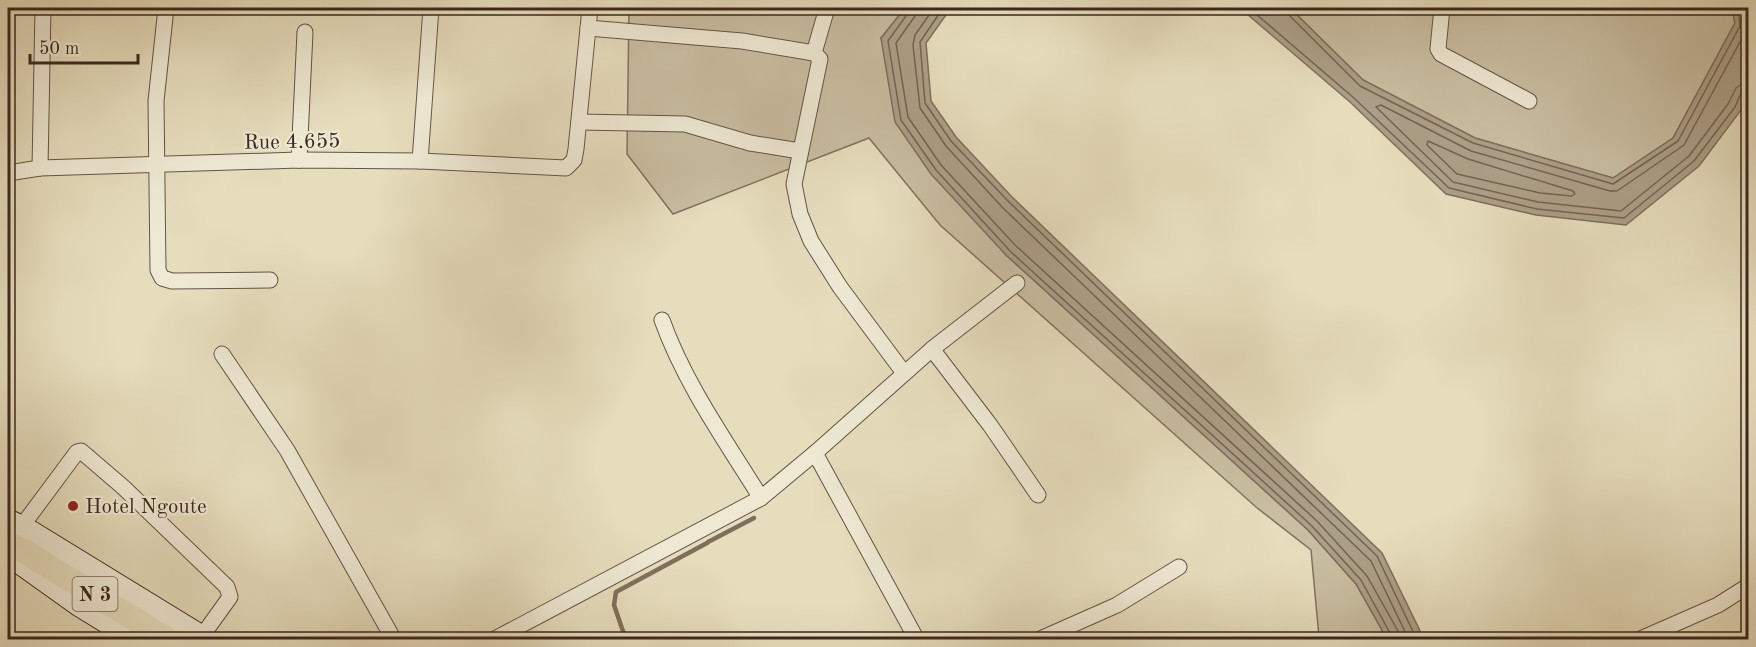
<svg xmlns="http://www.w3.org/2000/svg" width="1756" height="647" font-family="'Old Standard TT',serif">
<rect width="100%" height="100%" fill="#e6ddbd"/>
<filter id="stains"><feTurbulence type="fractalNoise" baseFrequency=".00333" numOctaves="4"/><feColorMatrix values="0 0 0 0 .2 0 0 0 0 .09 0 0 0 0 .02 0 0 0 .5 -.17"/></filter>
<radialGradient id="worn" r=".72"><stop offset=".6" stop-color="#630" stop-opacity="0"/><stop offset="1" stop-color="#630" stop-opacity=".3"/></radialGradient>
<!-- green -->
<g fill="#c9bea2" stroke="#827260" stroke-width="1.5">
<path d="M629 8H905L881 38 1006 255 1308 530 1356 584 1387 639H1314L1319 637 1311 550 1256 507 940 225 869 138 673 214 627 154Z"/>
<path d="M1290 8H1732L1735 23 1673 138 1613 178 1475 138 1363 80Z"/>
</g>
<!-- water -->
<g fill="#ac9f87" stroke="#7e6f5d" stroke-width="1.5">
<path d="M905 8H951L926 43 931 101 956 137 1012 197 1382 553 1424 639H1387L1356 584 1308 530 1006 255 931 174 895 122 881 38Z"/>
<path d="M1240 8H1290L1363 80 1475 138 1613 178 1673 138 1735 23 1732 8H1748V90L1741 110 1699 166 1626 225 1536 215 1446 194 1350 102Z"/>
</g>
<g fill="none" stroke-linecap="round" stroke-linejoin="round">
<!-- shore -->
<g stroke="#736352" stroke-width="1.5">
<path d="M909 8 908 13 888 41 901 120 936 170 1010 251 1312 526 1361 580 1391 635 1392 640"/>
<path d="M917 8 915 16 896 43 908 117 941 165 1015 245 1317 521 1367 576 1398 631 1400 640"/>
<path d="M934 8 915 35 913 45 920 108 946 146 1002 207 1371 561 1409 640"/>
<path d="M943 8 920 42 925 103 951 141 1008 201 1377 556 1417 640"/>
<path d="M1249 8 1354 98 1449 188 1537 209 1624 218 1694 161 1735 107 1741 93 1748 91"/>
<path d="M1286 8 1288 14 1360 86 1473 143 1613 184 1678 141 1740 26 1738 8"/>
<path d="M1745 8 1748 22 1747 29 1684 145 1617 191H1610L1471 151 1381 105 1376 107 1453 182 1538 202 1621 211 1689 156 1728 104 1736 88 1742 84 1748 83"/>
<path d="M1428 141 1468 159 1573 191 1575 194 1572 196 1540 193 1457 174 1427 145Z"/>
</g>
<!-- stream -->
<g stroke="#7e6f5d" stroke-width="4.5">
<path d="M708 542 754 518"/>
<path d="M626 640 614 605 616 592 707 543"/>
</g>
<!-- minor casing -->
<g stroke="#655445" stroke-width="17">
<g id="minor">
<path d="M166 8 156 101 158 270 162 278 172 281 270 280"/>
<path d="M1442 8 1438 49 1441 54 1529 101"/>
<path d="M588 28 742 41 814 53 820 59 794 184 800 214 811 241 840 287 904 373"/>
<path d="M814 53 827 8"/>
<path d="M579 122 685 124 750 143 800 151"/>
<path d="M299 160 305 32"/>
<path d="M420 161 431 8"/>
<path d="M40 168 43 8"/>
<path d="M8 173 40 168 299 160 420 161 566 168 574 160 576 149 590 8"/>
<path d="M662 320C685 384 725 440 761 498"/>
<path d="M932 349 990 425 1038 495"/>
<path d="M222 354 287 450 394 640"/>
<path d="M815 453 917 640"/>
<path d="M22 526 77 452 81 451 123 487 227 587 230 597 202 636"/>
<path d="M493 640 761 498 815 453 932 349 1017 283"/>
<path d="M1038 640 1117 605 1179 567"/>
<path d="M1638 640 1718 605 1748 586"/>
</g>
</g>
<!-- secondary casing -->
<g stroke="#3a271d" stroke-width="23">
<g id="secondary">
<path d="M8 520 27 529 208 640"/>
<path d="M8 555 78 605 135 640"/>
</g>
</g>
<!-- trunk casing -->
<g stroke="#3a271d" stroke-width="26">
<path id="trunk" d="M8 544 22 550 168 640"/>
</g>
<!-- minor -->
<use href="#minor" stroke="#efe9d4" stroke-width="15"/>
<!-- secondary -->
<use href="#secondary" stroke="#efe9d4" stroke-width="21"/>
<!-- trunk -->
<use href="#trunk" stroke="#e6ddbd" stroke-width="24"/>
</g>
<!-- markers -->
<circle fill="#8f2418" stroke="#efe9d4" stroke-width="2" cx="73" cy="506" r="6"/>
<g text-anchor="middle" stroke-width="4.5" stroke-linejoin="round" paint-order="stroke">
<!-- shield labels -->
<rect fill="#efe9d4" stroke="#706154" stroke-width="1.5" x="72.5" y="577" width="45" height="34" rx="4.5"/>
<g font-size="20" font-weight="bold" fill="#3a271d">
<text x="95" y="601">N 3</text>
</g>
<!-- street labels -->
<g font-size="21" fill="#3a271d" stroke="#efe9d4">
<text transform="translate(292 141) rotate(-1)" y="7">Rue 4.655</text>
</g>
<!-- poi labels -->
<g font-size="21" fill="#3a271d" stroke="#efe9d4" text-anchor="start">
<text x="85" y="513">Hotel Ngoute</text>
</g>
</g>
<!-- margin -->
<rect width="1756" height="647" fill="none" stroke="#e6ddbd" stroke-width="30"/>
<rect x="9" y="9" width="1738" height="629" fill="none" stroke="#3a271d" stroke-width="3"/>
<rect x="15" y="15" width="1726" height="617" fill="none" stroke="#3a271d" stroke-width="1.5"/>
<!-- scale -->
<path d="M30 54v9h108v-9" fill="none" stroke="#3a271d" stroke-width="3"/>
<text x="39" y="54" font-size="18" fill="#3a271d" stroke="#efe9d4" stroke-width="4.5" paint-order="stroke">50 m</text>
<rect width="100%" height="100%" filter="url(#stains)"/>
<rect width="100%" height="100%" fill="url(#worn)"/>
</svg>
